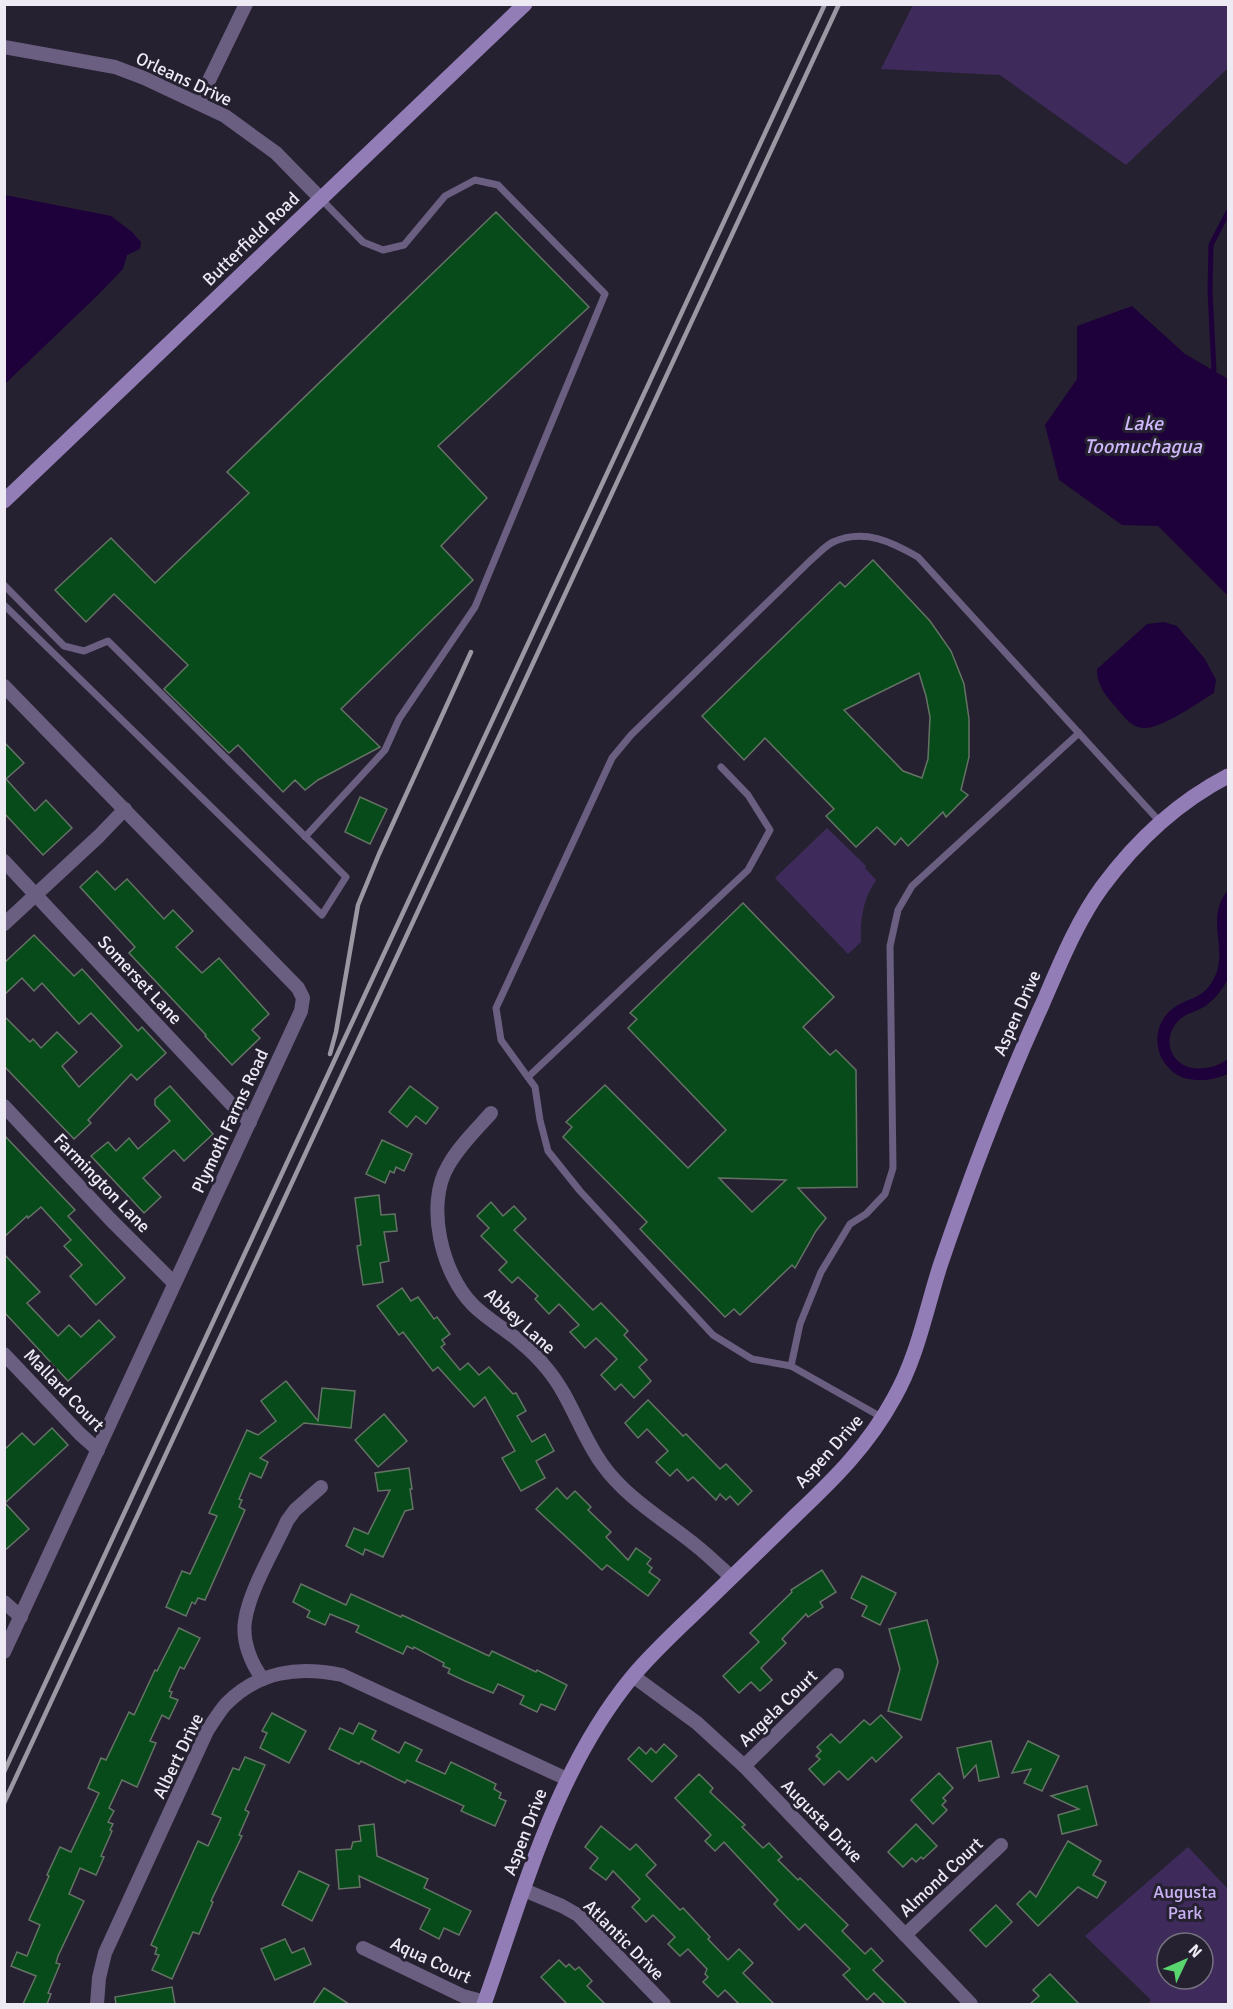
<svg xmlns="http://www.w3.org/2000/svg" width="1233" height="2009" font-family="Signika,sans-serif">
<rect width="100%" height="100%" fill="#262130"/>
<!-- green -->
<g fill="#3e2b5b" fill-rule="evenodd">
<path d="M913 5H1228V68L1126 165 1000 75 881 69Z"/>
<path d="M827 828 866 866 865 868 876 880C863 899 860 919 861 942L848 954 775 878Z"/>
<path d="M1188 1847 1228 1889V2004H1148L1151 2000 1085 1936ZM1167 1943H1203V1979H1167Z"/>
</g>
<!-- water -->
<g fill="#1e013b">
<path d="M5 195 111 216 132 232 141 242 140 249 127 255 123 269 97 296 5 384Z"/>
<path d="M1132 306 1185 354 1228 379V596L1158 526 1122 525 1059 480 1045 425 1077 379V326Z"/>
<path d="M1164 622 1177 626 1205 659 1216 680 1214 693C1199 702 1160 730 1143 728 1130 727 1122 714 1114 705 1104 694 1097 684 1097 669L1147 624Z"/>
<path d="M1228 890V979C1223 988 1217 997 1208 1004 1202 1009 1195 1011 1188 1014 1173 1021 1165 1038 1172 1053 1176 1061 1184 1067 1193 1068 1206 1070 1218 1066 1228 1059V1074C1214 1080 1200 1082 1184 1078 1174 1075 1165 1065 1161 1057 1154 1041 1157 1022 1171 1010 1189 995 1204 1002 1216 974 1227 945 1205 918 1228 890Z"/>
</g>
<g fill="none" stroke-linecap="round" stroke-linejoin="round">
<!-- stream -->
<path stroke="#1e013b" stroke-width="5" d="M1212 377 1214 371 1210 291 1211 245 1228 212"/>
</g>
<!-- building -->
<g fill="#064b19" stroke="#647366" stroke-width="1.5" fill-rule="evenodd">
<path d="M496 212 589 307 438 446 487 498 441 546 473 580 341 709 380 747 318 780 305 790 295 780 283 792 238 745 229 753 164 689 188 665 114 594 86 622 55 590 111 538 155 583 249 493 227 472Z"/>
<path d="M873 560 930 621 951 651 964 684 969 719V757L961 790 968 795 946 817 943 812 908 846 901 838 895 845 877 827 856 847 826 816 834 809 765 738 744 760 702 716 840 582 845 587ZM919 673 926 696 930 717 928 759 922 778 903 771 844 710Z"/>
<path d="M4 742 24 763 6 779 35 811 46 800 72 828 43 855 4 813Z"/>
<path d="M360 797 387 809 370 844 345 832Z"/>
<path d="M97 871 115 890 127 879 164 919 173 910 193 931 176 947 202 973 219 958 269 1014 252 1030 260 1038 232 1065 205 1036 206 1035 129 953 135 947 80 887Z"/>
<path d="M743 903 834 997 803 1027 830 1055 836 1050 856 1070 857 1187 798 1188 826 1218 816 1231 795 1268 792 1265 740 1315 734 1309 725 1317 640 1229 647 1222 563 1137 572 1127 566 1122 605 1085 688 1168 726 1130 628 1028 637 1019 630 1013ZM719 1178 786 1180 752 1212Z"/>
<path d="M34 935 74 976 82 969 138 1031 142 1027 166 1053 137 1080 131 1074 88 1120 91 1123 74 1139 4 1066V1016L30 1042 33 1039 41 1048 57 1032 77 1052 62 1066 79 1087 122 1046 91 1013 79 1024 42 983 34 991 22 978 4 995V963Z"/>
<path d="M170 1086 213 1134 184 1161 174 1150 143 1178 161 1197 144 1213 91 1156 108 1142 116 1151 129 1138 138 1149 170 1121 155 1105V1099Z"/>
<path d="M410 1086 438 1108 426 1124 416 1116 407 1127 389 1112Z"/>
<path d="M4 1135 75 1210 68 1216 125 1278 96 1305 70 1276 82 1265 64 1246 71 1240 41 1207 28 1218 27 1216 4 1237Z"/>
<path d="M382 1140 412 1154 404 1171 396 1167 394 1173 390 1171 385 1183 366 1174Z"/>
<path d="M379 1195 381 1215 395 1214 397 1231 384 1232 389 1261 380 1263 383 1282 363 1285 357 1246 361 1245 355 1198Z"/>
<path d="M491 1202 503 1216 514 1206 526 1219 514 1230 593 1310 601 1303 628 1331 624 1335 647 1360 639 1367 651 1381 634 1398 621 1384 615 1390 601 1375 617 1359 596 1338 585 1348 570 1332 579 1325 559 1304 549 1314 535 1299 538 1296 518 1277 512 1283 499 1270 507 1262 481 1236 489 1228 477 1216Z"/>
<path d="M4 1254 40 1292 27 1303 58 1336 69 1325 81 1337 99 1320 115 1337 68 1381 4 1312Z"/>
<path d="M402 1288 411 1301 418 1297 434 1319 437 1317 450 1334 442 1340 445 1344 441 1347 460 1370 468 1363 479 1375 489 1367 513 1394 516 1393 526 1411 517 1416 532 1442 545 1434 554 1451 536 1461 545 1478 521 1491 502 1458 515 1451 485 1397 474 1407 438 1367 433 1371 403 1332 399 1335 377 1306Z"/>
<path d="M286 1381 318 1421 322 1388 355 1391 351 1428 304 1423 260 1458 268 1462 261 1478 250 1473 239 1499 242 1500 239 1507 245 1510 205 1600 198 1598 195 1604 192 1602 186 1616 166 1607 182 1571 190 1574 217 1516 209 1513 247 1430 258 1435 276 1421 261 1401Z"/>
<path d="M648 1400 683 1436 686 1434 720 1469 726 1464 752 1491 738 1505 730 1496 726 1500 720 1494 716 1500 693 1477 688 1481 677 1469 670 1476 656 1462 668 1451 647 1429 638 1438 625 1423Z"/>
<path d="M384 1414 407 1441 378 1467 355 1440Z"/>
<path d="M52 1428 68 1445 5 1503 29 1529 4 1551V1450L22 1433 34 1445Z"/>
<path d="M409 1468 412 1489H410L413 1509 405 1511 383 1557 365 1549 363 1555 346 1546 354 1528 368 1534 390 1490 378 1491 375 1473Z"/>
<path d="M557 1488 567 1499 575 1491 591 1507 588 1510 611 1532 606 1537 628 1560 636 1548 651 1559 647 1564 652 1568 649 1572 660 1580 648 1596 607 1565 602 1570 536 1509Z"/>
<path d="M822 1570 836 1592 820 1602 823 1607 808 1617 806 1614 782 1639 786 1643 761 1668 772 1680 760 1691 751 1682 739 1693 723 1676 759 1642 750 1633 792 1592 791 1590Z"/>
<path d="M862 1576 896 1593 880 1625 862 1616 867 1606 851 1598Z"/>
<path d="M301 1584 346 1605 351 1594 401 1617 402 1615 489 1656 492 1651 536 1672 537 1670 567 1685 555 1710 541 1704 537 1712 520 1704 524 1696 498 1684 493 1693 465 1681 448 1673 450 1669 443 1666 444 1663 414 1647 413 1649 407 1646 403 1654 356 1632 359 1626 330 1614 325 1625 307 1617 310 1611 293 1602Z"/>
<path d="M927 1620 938 1662 921 1720 888 1711 900 1669 889 1629Z"/>
<path d="M179 1628 200 1638 184 1669 180 1667 169 1691 172 1692 170 1697 178 1700 169 1719 162 1715 150 1741 156 1743 137 1787 122 1780 109 1808 114 1811 108 1822 113 1824 110 1830 112 1831 101 1856 104 1857 96 1875 80 1868 69 1894 84 1901 58 1956 56 1963 60 1964 48 1993 51 1994 47 2004H23L36 1976 11 1966 17 1952 27 1956 40 1925 29 1920 49 1876 47 1875 60 1847 71 1852 99 1793 88 1788 101 1758 106 1760 129 1712 134 1715 155 1670 157 1671Z"/>
<path d="M272 1713 306 1731 289 1763 260 1748 267 1733 262 1731Z"/>
<path d="M881 1715 902 1737 876 1762 872 1757 848 1780 839 1771 824 1785 809 1769 820 1759 816 1756 821 1751 817 1747 831 1734 840 1743 864 1720 870 1725Z"/>
<path d="M359 1723 376 1731 372 1739 399 1753 405 1742 422 1750 416 1761 445 1774 451 1762 496 1784 494 1789 501 1793 499 1798 506 1801 495 1826 461 1811 464 1806 407 1780 405 1783 361 1761 359 1764 329 1749 340 1728 353 1734Z"/>
<path d="M991 1741 999 1777 979 1781 976 1765 964 1778 957 1748Z"/>
<path d="M1028 1741 1059 1756 1042 1791 1024 1783 1031 1769 1012 1773Z"/>
<path d="M664 1744 677 1756 652 1782 628 1759 639 1747 646 1754 651 1748 656 1753Z"/>
<path d="M245 1757 265 1765 245 1810 249 1812 239 1835 242 1836 211 1901 213 1902 199 1934 193 1932 172 1979 152 1970 159 1955 155 1954 157 1948 151 1945 198 1841 208 1846 221 1818 212 1814 233 1768 239 1770Z"/>
<path d="M939 1773 953 1788 943 1798 946 1801 942 1805 947 1810 933 1824 911 1800Z"/>
<path d="M699 1774 713 1788 710 1792 745 1825 742 1827 763 1848 769 1843 782 1857 778 1860 798 1880 800 1878 848 1925 842 1931 865 1954 871 1948 883 1961 873 1970 907 2004H885L874 1993 867 2000 843 1975 850 1969 805 1924 799 1930 774 1904 778 1900 724 1842 715 1851 705 1841 711 1835 675 1798Z"/>
<path d="M1087 1786 1097 1825 1062 1834 1058 1815 1079 1809 1051 1796Z"/>
<path d="M374 1824 377 1856 428 1879 424 1888 471 1911 459 1935 444 1928 439 1939 420 1929 430 1909 359 1876 360 1887 339 1889 336 1850 351 1849 353 1842 361 1841 359 1826Z"/>
<path d="M916 1824 937 1846 923 1859 921 1857 916 1862 912 1858 903 1867 888 1852Z"/>
<path d="M601 1826 630 1850 636 1844 656 1865 646 1875 680 1910 683 1908 710 1937 708 1939 728 1960 739 1949 753 1963 743 1973 774 2004H739L725 1990 718 1997 703 1982 708 1977 705 1974 707 1969 688 1949 680 1956 668 1944 675 1937 653 1915 646 1922 632 1907 640 1899 613 1871 606 1880 590 1868 598 1858 585 1847Z"/>
<path d="M1068 1841 1101 1861 1093 1875 1106 1882 1097 1898 1078 1887 1038 1926 1017 1904 1030 1891 1036 1897Z"/>
<path d="M299 1871 329 1885 312 1921 282 1905Z"/>
<path d="M996 1905 1012 1922 986 1947 970 1930Z"/>
<path d="M285 1939 292 1953 304 1948 311 1964 275 1980 261 1949Z"/>
<path d="M559 1960 566 1967 569 1964 575 1970 579 1967 592 1981 587 1986 605 2004H567L541 1977Z"/>
<path d="M1050 1974 1079 2004H1030L1039 1996 1033 1990Z"/>
<path d="M172 1987 175 2004H116L115 1997Z"/>
<path d="M324 1988 349 2004H313Z"/>
</g>
<g fill="none" stroke-linecap="round" stroke-linejoin="round">
<!-- lane -->
<g stroke="#6a5e81" stroke-width="7">
<path d="M4 585 64 646 84 651 108 641 346 877 322 915 4 605"/>
<path d="M305 837 385 750 399 719 475 607 605 294 498 185 475 180 445 196 404 245 383 250 363 242 321 199"/>
<path d="M528 1077 748 870 770 830 748 795 721 767"/>
<path d="M791 1366 800 1324 821 1272 850 1224 866 1214 885 1194 893 1168 890 946 898 910 912 886 1079 733"/>
<path d="M883 1418 791 1366 752 1359 713 1335 580 1191 548 1151 540 1120 535 1087 501 1040 496 1008 612 758 631 735 811 560C817 555 825 546 833 542 864 528 892 542 918 557L1161 823"/>
</g>
<!-- street -->
<g stroke="#6a5e81" stroke-width="14">
<path d="M4 47 115 67 144 78 225 116 276 153 321 199"/>
<path d="M198 103 246 4"/>
<path d="M4 686 298 988 303 998 301 1011 4 1652"/>
<path d="M4 861 233 1106 250 1122"/>
<path d="M4 924 99 836 125 809"/>
<path d="M4 1106 110 1219 174 1283"/>
<path d="M491 1113C476 1130 459 1146 448 1166 425 1205 442 1274 473 1305 487 1319 504 1328 519 1341 529 1349 540 1360 548 1370 571 1398 581 1435 602 1464 626 1498 663 1519 694 1544 707 1554 719 1566 731 1577"/>
<path d="M4 1354 80 1434 98 1450"/>
<path d="M4 1602 21 1617"/>
<path d="M633 1676 697 1723 744 1766 971 2004"/>
<path d="M263 1679C251 1664 242 1641 245 1621 249 1591 274 1550 287 1521L295 1510 321 1487"/>
<path d="M744 1766 837 1675"/>
<path d="M524 1890 562 1906 578 1915 664 2004"/>
<path d="M905 1935 1001 1845"/>
<path d="M363 1948 463 1996 485 2002"/>
<path d="M97 2004 99 1978 105 1953 207 1731C213 1722 219 1712 226 1704 259 1671 298 1666 342 1675L567 1779"/>
</g>
<!-- secondary -->
<g stroke="#927db6" stroke-width="15">
<path d="M4 501 525 4"/>
<path d="M484 2004C524 1891 555 1771 632 1677 653 1652 676 1631 699 1609 731 1578 763 1547 795 1516 834 1479 868 1446 894 1398 917 1358 926 1310 940 1266 970 1178 1003 1090 1042 1005 1059 966 1077 921 1102 887 1136 841 1178 802 1228 776"/>
</g>
<!-- rail -->
<g stroke="#9b97a3" stroke-width="4.5">
<path d="M330 1054 336 1032 358 905 379 854 471 652"/>
<path d="M4 1772 825 4"/>
<path d="M4 1803 839 4"/>
</g>
</g>
<g text-anchor="middle" stroke-width="6" stroke-linejoin="round" paint-order="stroke">
<!-- street labels -->
<g font-size="18" fill="#edeaf4" stroke="#262130">
<text transform="translate(184 79) rotate(25)" y="6">Orleans Drive</text>
<text transform="translate(251 239) rotate(-44)" y="6">Butterfield Road</text>
<text transform="translate(140 980) rotate(47)" y="6">Somerset Lane</text>
<text transform="translate(1017 1013) rotate(-66)" y="6">Aspen Drive</text>
<text transform="translate(230 1121) rotate(-65)" y="6">Plymoth Farms Road</text>
<text transform="translate(102 1183) rotate(46)" y="6">Farmington Lane</text>
<text transform="translate(520 1321) rotate(42)" y="6">Abbey Lane</text>
<text transform="translate(64 1390) rotate(46)" y="6">Mallard Court</text>
<text transform="translate(829 1451) rotate(-48)" y="6">Aspen Drive</text>
<text transform="translate(778 1708) rotate(-44)" y="6">Angela Court</text>
<text transform="translate(178 1756) rotate(-64)" y="6">Albert Drive</text>
<text transform="translate(822 1821) rotate(46)" y="6">Augusta Drive</text>
<text transform="translate(525 1832) rotate(-69)" y="6">Aspen Drive</text>
<text transform="translate(941 1877) rotate(-43)" y="6">Almond Court</text>
<text transform="translate(624 1940) rotate(45)" y="6">Atlantic Drive</text>
<text transform="translate(431 1960) rotate(25)" y="6">Aqua Court</text>
</g>
<!-- park labels -->
<g font-size="18" fill="#c9b2f4" stroke="#262130">
<text x="1185" y="1898">Augusta<tspan x="1185" dy="21">Park</tspan></text>
</g>
<!-- water labels -->
<g font-size="20" font-style="italic" fill="#ceb7fa" stroke="#262130">
<text x="1143" y="430">Lake<tspan x="1143" dy="23">Toomuchagua</tspan></text>
</g>
</g>
<!-- border -->
<rect width="1233" height="2009" fill="none" stroke="#edeaf4" stroke-width="12"/>
<!-- north arrow -->
<g transform="translate(1185 1961) rotate(46)"><circle r="28" fill="#262130" stroke="#76717e" stroke-width="1.5"/>
<path d="M0-4.5L10 22L0 15L-10 22Z" fill="#59d56f"/>
<text y="-9" font-size="16" font-weight="bold" text-anchor="middle" fill="#edeaf4">N</text>
</g>
</svg>
